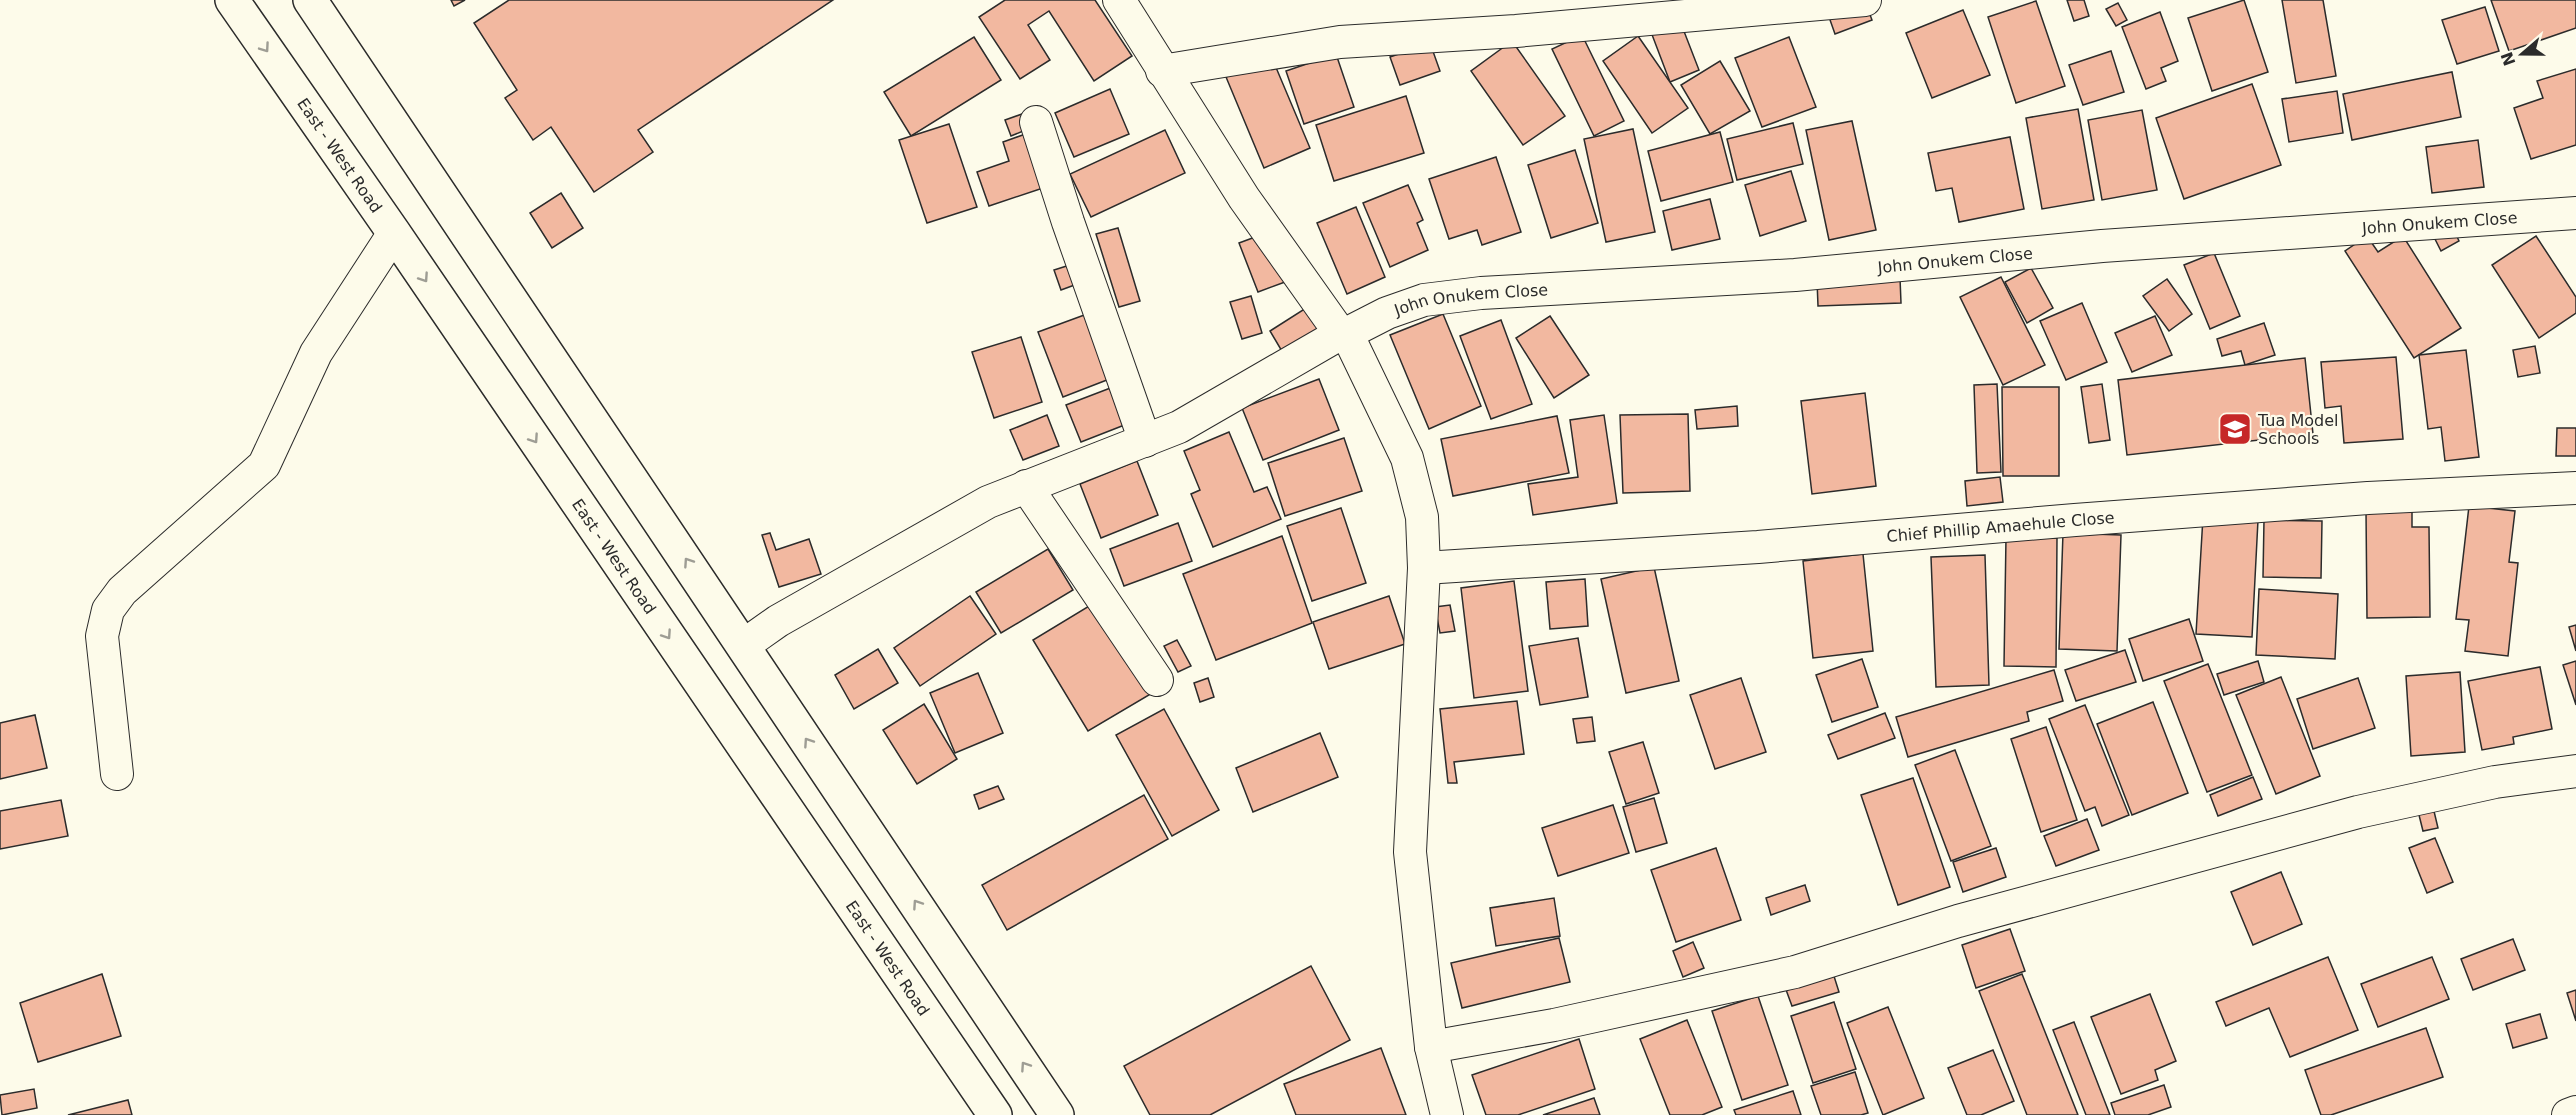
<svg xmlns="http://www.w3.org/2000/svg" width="2576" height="1115" font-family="'DejaVu Sans',sans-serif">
<rect width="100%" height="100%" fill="#fdfbea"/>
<!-- building -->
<g fill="#f2b8a0" stroke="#2b2b2b" stroke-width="1.5">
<path d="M451 0H465L454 6Z"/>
<path d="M509 0H833L638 130 653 152 594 192 551 127 533 140 505 98 517 90 474 23Z"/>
<path d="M1005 0H1095L1132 56 1094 81 1049 11 1028 25 1050 60 1020 79 979 17Z"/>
<path d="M2067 0H2084L2089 16 2074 21Z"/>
<path d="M2244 0 2268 72 2212 91 2188 18Z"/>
<path d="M2282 0H2323L2336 76 2296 83Z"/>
<path d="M2491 0H2576V28L2509 51Z"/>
<path d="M2036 1 2065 86 2016 103 1988 17Z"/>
<path d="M2118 3 2127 20 2116 26 2106 9Z"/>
<path d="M1866 4 1872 20 1835 34 1829 17Z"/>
<path d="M2485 7 2499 51 2457 64 2442 20Z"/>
<path d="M1963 10 1990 75 1932 98 1906 33Z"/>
<path d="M2160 12 2178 61 2161 68 2166 81 2146 89 2122 27Z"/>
<path d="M1680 21 1699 70 1670 82 1651 32Z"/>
<path d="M1582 35 1624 121 1594 136 1552 49Z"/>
<path d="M1638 36 1688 108 1652 133 1603 61Z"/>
<path d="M974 37 1001 80 911 136 884 92Z"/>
<path d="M1789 37 1816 107 1762 127 1735 58Z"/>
<path d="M1512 41 1565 116 1523 145 1471 71Z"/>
<path d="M1430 43 1440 71 1400 85 1390 57Z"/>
<path d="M2111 51 2124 92 2083 105 2069 65Z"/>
<path d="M1336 54 1354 107 1304 124 1286 71Z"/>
<path d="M1272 58 1310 148 1264 168 1226 77Z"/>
<path d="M1720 61 1750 111 1710 134 1681 85Z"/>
<path d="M2576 69V145L2531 159 2514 108 2543 98 2537 81Z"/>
<path d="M2452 72 2461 117 2352 140 2343 94Z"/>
<path d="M2252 84 2281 165 2184 199 2156 118Z"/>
<path d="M1110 89 1129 134 1074 157 1055 113Z"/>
<path d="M2337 91 2343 133 2289 142 2282 99Z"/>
<path d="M1406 96 1424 153 1334 181 1316 125Z"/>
<path d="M2078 109 2094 200 2042 209 2026 118Z"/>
<path d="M2142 110 2157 190 2102 200 2088 120Z"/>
<path d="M1022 114 1028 129 1011 136 1005 120Z"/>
<path d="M1852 121 1876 230 1829 240 1806 130Z"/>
<path d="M1793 123 1803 164 1737 180 1727 139Z"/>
<path d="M949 124 977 207 927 223 899 140Z"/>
<path d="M1633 129 1655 232 1606 242 1584 139Z"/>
<path d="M1165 130 1185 173 1091 217 1070 174Z"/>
<path d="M1031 132 1049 186 989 206 977 172 1009 161 1003 142Z"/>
<path d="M1720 132 1733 182 1661 201 1648 151Z"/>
<path d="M2010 137 2024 209 1959 222 1952 188 1936 191 1928 153Z"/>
<path d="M2478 140 2484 187 2432 193 2426 147Z"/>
<path d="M1575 150 1598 223 1551 238 1528 165Z"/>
<path d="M1496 157 1521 232 1482 245 1477 230 1449 239 1429 179Z"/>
<path d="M1791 171 1806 221 1760 236 1745 185Z"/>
<path d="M1408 185 1423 220 1417 223 1428 250 1390 267 1363 203Z"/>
<path d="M561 193 583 228 552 248 530 213Z"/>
<path d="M1710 199 1720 239 1672 250 1663 211Z"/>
<path d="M1356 207 1385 277 1347 294 1317 223Z"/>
<path d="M1118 228 1140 301 1119 307 1096 234Z"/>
<path d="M2453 228 2459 241 2441 251 2434 237Z"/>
<path d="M1266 233 1285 282 1258 292 1239 243Z"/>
<path d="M2367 236 2378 252 2403 236 2461 328 2414 358 2345 251Z"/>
<path d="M2536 236 2576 297V313L2539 338 2492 265Z"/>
<path d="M2214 253 2240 316 2210 329 2184 265Z"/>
<path d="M1073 264 1080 283 1061 290 1054 270Z"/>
<path d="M2031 268 2053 308 2027 323 2005 282Z"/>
<path d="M2001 277 2045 365 2003 385 1960 297Z"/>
<path d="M1900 278 1901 303 1818 306 1817 280Z"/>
<path d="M2167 279 2192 314 2169 331 2143 296Z"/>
<path d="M1251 296 1262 333 1242 339 1230 302Z"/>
<path d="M2082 303 2107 362 2066 380 2040 321Z"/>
<path d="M1306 308 1319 330 1283 353 1270 331Z"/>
<path d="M1087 314 1112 378 1063 397 1038 332Z"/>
<path d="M1443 314 1481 406 1429 429 1390 335Z"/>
<path d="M1550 316 1589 375 1554 398 1516 338Z"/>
<path d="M2155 316 2172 355 2132 372 2115 333Z"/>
<path d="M1501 320 1532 404 1491 419 1460 336Z"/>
<path d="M2264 323 2275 355 2245 365 2241 351 2222 356 2217 339Z"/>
<path d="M1021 337 1042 402 994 418 972 352Z"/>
<path d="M2535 346 2540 373 2518 377 2513 350Z"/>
<path d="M2466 350 2479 457 2445 461 2441 427 2428 429 2419 355Z"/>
<path d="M2396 357 2403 439 2344 443 2341 406 2325 408 2321 362Z"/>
<path d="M2305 358 2313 434 2127 455 2118 380Z"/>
<path d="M1319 379 1339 430 1263 460 1242 408Z"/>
<path d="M1997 384 2001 472 1977 473 1974 385Z"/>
<path d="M2102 384 2110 440 2089 443 2081 387Z"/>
<path d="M1113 387 1127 424 1081 442 1066 405Z"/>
<path d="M2002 387H2059V476H2003Z"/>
<path d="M1865 393 1876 486 1812 494 1801 401Z"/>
<path d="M1737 406 1738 426 1697 429 1695 410Z"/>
<path d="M1688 414 1690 491 1623 493 1620 415Z"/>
<path d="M1047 415 1059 446 1023 460 1010 430Z"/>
<path d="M1604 415 1617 503 1533 515 1528 484 1578 477 1570 420Z"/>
<path d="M1557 416 1569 473 1453 496 1441 439Z"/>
<path d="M2557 428H2576V456H2556Z"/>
<path d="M1229 432 1254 492 1267 487 1281 519 1213 547 1191 494 1200 490 1184 451Z"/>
<path d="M1344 438 1362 491 1285 516 1268 463Z"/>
<path d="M1137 461 1158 515 1101 538 1080 484Z"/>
<path d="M2000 477 2003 502 1967 506 1965 481Z"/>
<path d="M2469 506 2515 511 2509 562 2518 563 2508 656 2465 651 2469 620 2456 619Z"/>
<path d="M1341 508 1366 583 1312 601 1287 526Z"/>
<path d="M2412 510V527H2429L2430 617 2367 618 2366 511Z"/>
<path d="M2203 517 2258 520 2252 637 2196 634Z"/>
<path d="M2264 520 2322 521 2321 578 2263 577Z"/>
<path d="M1178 523 1192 561 1124 586 1110 549Z"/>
<path d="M770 533 776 550 809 539 821 574 779 587 762 535Z"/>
<path d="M2063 533 2121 535 2117 651 2059 649Z"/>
<path d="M1282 536 1312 623 1216 660 1183 574Z"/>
<path d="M2006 537 2057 538 2056 667 2004 666Z"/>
<path d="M1048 549 1073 590 1001 633 976 592Z"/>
<path d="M1863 554 1873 651 1813 658 1803 561Z"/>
<path d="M1985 555 1989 685 1936 687 1931 557Z"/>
<path d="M1654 567 1679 681 1626 693 1601 579Z"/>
<path d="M1585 579 1588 626 1550 629 1546 582Z"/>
<path d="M1514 581 1528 691 1474 698 1461 588Z"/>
<path d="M2259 589 2338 594 2335 659 2256 655Z"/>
<path d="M970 596 996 634 920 686 894 648Z"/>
<path d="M1389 596 1405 644 1329 669 1313 622Z"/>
<path d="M1099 600 1154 692 1088 731 1033 640Z"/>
<path d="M1450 605 1455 631 1440 633 1435 607Z"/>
<path d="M2189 619 2203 661 2143 681 2129 639Z"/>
<path d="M2576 625V651L2569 627Z"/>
<path d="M1578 638 1588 697 1540 705 1529 646Z"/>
<path d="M1177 640 1191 666 1178 672 1164 646Z"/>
<path d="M878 649 898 683 854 709 835 675Z"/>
<path d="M2125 650 2136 682 2076 701 2065 670Z"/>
<path d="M1862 659 1878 707 1832 722 1816 675Z"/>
<path d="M2258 661 2264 682 2224 695 2217 674Z"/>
<path d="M2576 661V705L2563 665Z"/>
<path d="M2208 664 2252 775 2207 792 2164 681Z"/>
<path d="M2540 667 2552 729 2513 737 2514 744 2482 750 2468 681Z"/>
<path d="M2054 670 2063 701 2027 712 2029 721 1908 757 1896 717Z"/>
<path d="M2460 672 2465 752 2411 756 2406 676Z"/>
<path d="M978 673 1003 733 955 753 930 693Z"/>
<path d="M2281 677 2320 776 2276 794 2236 695Z"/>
<path d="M1208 678 1214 697 1200 702 1194 683Z"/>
<path d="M1741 678 1766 752 1715 769 1690 695Z"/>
<path d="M2358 678 2375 728 2313 749 2297 699Z"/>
<path d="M1517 701 1524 754 1454 762 1457 783H1448L1440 709Z"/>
<path d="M2153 702 2188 793 2132 815 2097 724Z"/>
<path d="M924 704 957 759 917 784 883 730Z"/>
<path d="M2085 705 2129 815 2102 826 2095 807 2085 811 2049 719Z"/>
<path d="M1164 709 1219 810 1172 836 1116 735Z"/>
<path d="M1885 713 1895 738 1838 759 1828 735Z"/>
<path d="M35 715 47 768 0 779V723Z"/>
<path d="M1592 717 1595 741 1577 743 1573 719Z"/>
<path d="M2046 727 2077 820 2041 832 2011 739Z"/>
<path d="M1320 733 1338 777 1253 812 1236 768Z"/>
<path d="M1643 742 1659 793 1626 804 1609 752Z"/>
<path d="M1955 750 1991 846 1951 861 1915 765Z"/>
<path d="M2253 777 2262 799 2218 816 2210 795Z"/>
<path d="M1913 778 1950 887 1898 905 1861 795Z"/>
<path d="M998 786 1004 799 979 809 974 795Z"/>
<path d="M1144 795 1168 839 1007 930 982 885Z"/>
<path d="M1654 798 1667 843 1636 852 1623 807Z"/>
<path d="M61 800 68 836 0 849V811Z"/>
<path d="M1613 805 1629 853 1558 876 1542 828Z"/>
<path d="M2433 807 2438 828 2423 831 2418 811Z"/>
<path d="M2087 819 2099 850 2056 866 2044 836Z"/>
<path d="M2435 838 2453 882 2427 893 2409 848Z"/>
<path d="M1716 848 1741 920 1676 942 1651 870Z"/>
<path d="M1996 848 2006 877 1963 892 1953 862Z"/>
<path d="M2281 872 2302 924 2253 945 2231 892Z"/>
<path d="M1805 885 1810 901 1771 915 1766 898Z"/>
<path d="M1554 898 1560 936 1496 946 1490 908Z"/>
<path d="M2010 929 2025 971 1976 988 1962 945Z"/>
<path d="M1559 938 1570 982 1462 1008 1451 963Z"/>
<path d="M2513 939 2525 970 2473 990 2461 959Z"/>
<path d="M1693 942 1704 968 1683 977 1673 951Z"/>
<path d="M2328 957 2358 1030 2290 1057 2269 1008 2226 1026 2216 1002Z"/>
<path d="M2432 957 2449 999 2378 1027 2361 984Z"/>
<path d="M1311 966 1350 1040 1210 1115H1150L1124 1066Z"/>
<path d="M1833 973 1839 992 1792 1006 1785 987Z"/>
<path d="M102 974 121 1036 38 1062 20 1003Z"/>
<path d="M2022 974 2078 1115H2027L1979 991Z"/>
<path d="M2576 990V1021L2567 993Z"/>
<path d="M2150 994 2176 1061 2155 1070 2158 1080 2121 1094 2091 1017Z"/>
<path d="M1758 996 1788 1085 1742 1100 1712 1011Z"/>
<path d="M1834 1002 1856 1069 1813 1083 1791 1016Z"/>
<path d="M1888 1007 1924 1098 1883 1115 1847 1023Z"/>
<path d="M2540 1014 2547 1038 2513 1048 2506 1024Z"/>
<path d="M1687 1020 1722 1107 1702 1115H1670L1640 1039Z"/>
<path d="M2074 1022 2110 1115H2086L2053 1030Z"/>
<path d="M2426 1028 2443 1077 2331 1115H2321L2305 1070Z"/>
<path d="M1579 1039 1595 1089 1518 1115H1486L1472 1075Z"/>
<path d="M1381 1048 1406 1115H1296L1284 1084Z"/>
<path d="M1993 1050 2014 1101 1981 1115H1967L1948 1068Z"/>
<path d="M1855 1072 1868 1113 1861 1115H1821L1811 1086Z"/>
<path d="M2164 1085 2171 1107 2148 1115H2115L2111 1103Z"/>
<path d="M34 1089 37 1108 2 1115 0 1095Z"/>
<path d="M1793 1091 1801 1115H1736L1734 1110Z"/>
<path d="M1594 1098 1600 1115H1543Z"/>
<path d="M128 1100 132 1115H68Z"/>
</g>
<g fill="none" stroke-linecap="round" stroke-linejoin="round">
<!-- minor casing -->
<g stroke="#2b2b2b" stroke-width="34">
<g id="minor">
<path id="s1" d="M1119 0 1244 198 1342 336 1387 313 1424 300 1481 293 1795 275 2102 246 2576 213"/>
<path d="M1162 71 1340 42 1516 31 1865 0"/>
<path d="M1036 122 1068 222 1145 441"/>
<path d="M1026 486 1157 680"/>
<path id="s2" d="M1424 568 1758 547 2075 520 2368 498 2576 488"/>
<path d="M744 645 778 621 988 502 1179 427 1333 338 1342 336 1351 342 1407 458 1422 517 1424 568 1410 852 1431 1047 1447 1115"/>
<path d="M117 774 102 636 108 610 122 591 264 465 316 353 394 233"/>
<path d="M1431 1047 1554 1025 1795 972 1958 921 2358 812 2495 782 2576 771"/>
<path d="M2568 1115 2576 1112"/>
</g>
</g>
<!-- major casing -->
<g stroke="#2b2b2b" stroke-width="36">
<g id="major">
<path id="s3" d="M232 0 394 233 995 1115"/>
<path d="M310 0 1057 1115"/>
</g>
</g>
<!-- minor -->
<use href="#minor" stroke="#fdfbea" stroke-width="32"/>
<!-- major -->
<use href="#major" stroke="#fdfbea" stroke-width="33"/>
</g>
<!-- one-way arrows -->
<defs><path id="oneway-chevron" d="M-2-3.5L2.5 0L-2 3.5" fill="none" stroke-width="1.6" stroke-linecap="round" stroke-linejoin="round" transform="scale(1.5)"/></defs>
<g stroke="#9e9d94">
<use href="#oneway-chevron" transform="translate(265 48) rotate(55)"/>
<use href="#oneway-chevron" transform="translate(424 278) rotate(56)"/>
<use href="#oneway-chevron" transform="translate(534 439) rotate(56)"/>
<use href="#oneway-chevron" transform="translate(688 562) rotate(-124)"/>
<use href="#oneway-chevron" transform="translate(667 635) rotate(56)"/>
<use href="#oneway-chevron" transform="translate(808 742) rotate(-124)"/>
<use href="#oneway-chevron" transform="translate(917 904) rotate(-124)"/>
<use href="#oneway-chevron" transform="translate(1025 1066) rotate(-124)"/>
</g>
<!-- icons -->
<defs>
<g id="school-square" transform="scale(1.725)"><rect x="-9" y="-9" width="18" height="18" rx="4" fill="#c62828" stroke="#fdfbea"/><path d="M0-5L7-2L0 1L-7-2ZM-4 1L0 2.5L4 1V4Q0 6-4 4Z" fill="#fff"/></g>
</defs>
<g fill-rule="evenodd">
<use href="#school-square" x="2235" y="429"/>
</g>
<g text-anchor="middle" stroke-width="4.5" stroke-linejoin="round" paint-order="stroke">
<!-- street labels -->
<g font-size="16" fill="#2b2b2b" stroke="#fdfbea">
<text dy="6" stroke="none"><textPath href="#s3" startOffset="189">East - West Road</textPath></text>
<text dy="6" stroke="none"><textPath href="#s1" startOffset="1512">John Onukem Close</textPath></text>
<text dy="6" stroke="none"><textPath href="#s1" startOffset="1026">John Onukem Close</textPath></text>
<text dy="6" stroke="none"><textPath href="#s1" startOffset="540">John Onukem Close</textPath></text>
<text dy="6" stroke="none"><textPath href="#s2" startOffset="578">Chief Phillip Amaehule Close</textPath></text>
<text dy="6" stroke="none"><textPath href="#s3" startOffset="675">East - West Road</textPath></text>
<text dy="6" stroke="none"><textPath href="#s3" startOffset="1161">East - West Road</textPath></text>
</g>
<!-- poi labels -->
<g font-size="16" fill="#2b2b2b" stroke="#fdfbea" text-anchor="start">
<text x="2258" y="426">Tua Model<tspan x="2258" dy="18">Schools</tspan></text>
</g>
</g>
<!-- north arrow -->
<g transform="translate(2522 54) rotate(250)" stroke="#fdfbea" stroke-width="4.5" paint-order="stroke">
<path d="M0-4.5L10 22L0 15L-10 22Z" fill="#2b2b2b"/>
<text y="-9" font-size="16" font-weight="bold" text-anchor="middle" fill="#2b2b2b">N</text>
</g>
</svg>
